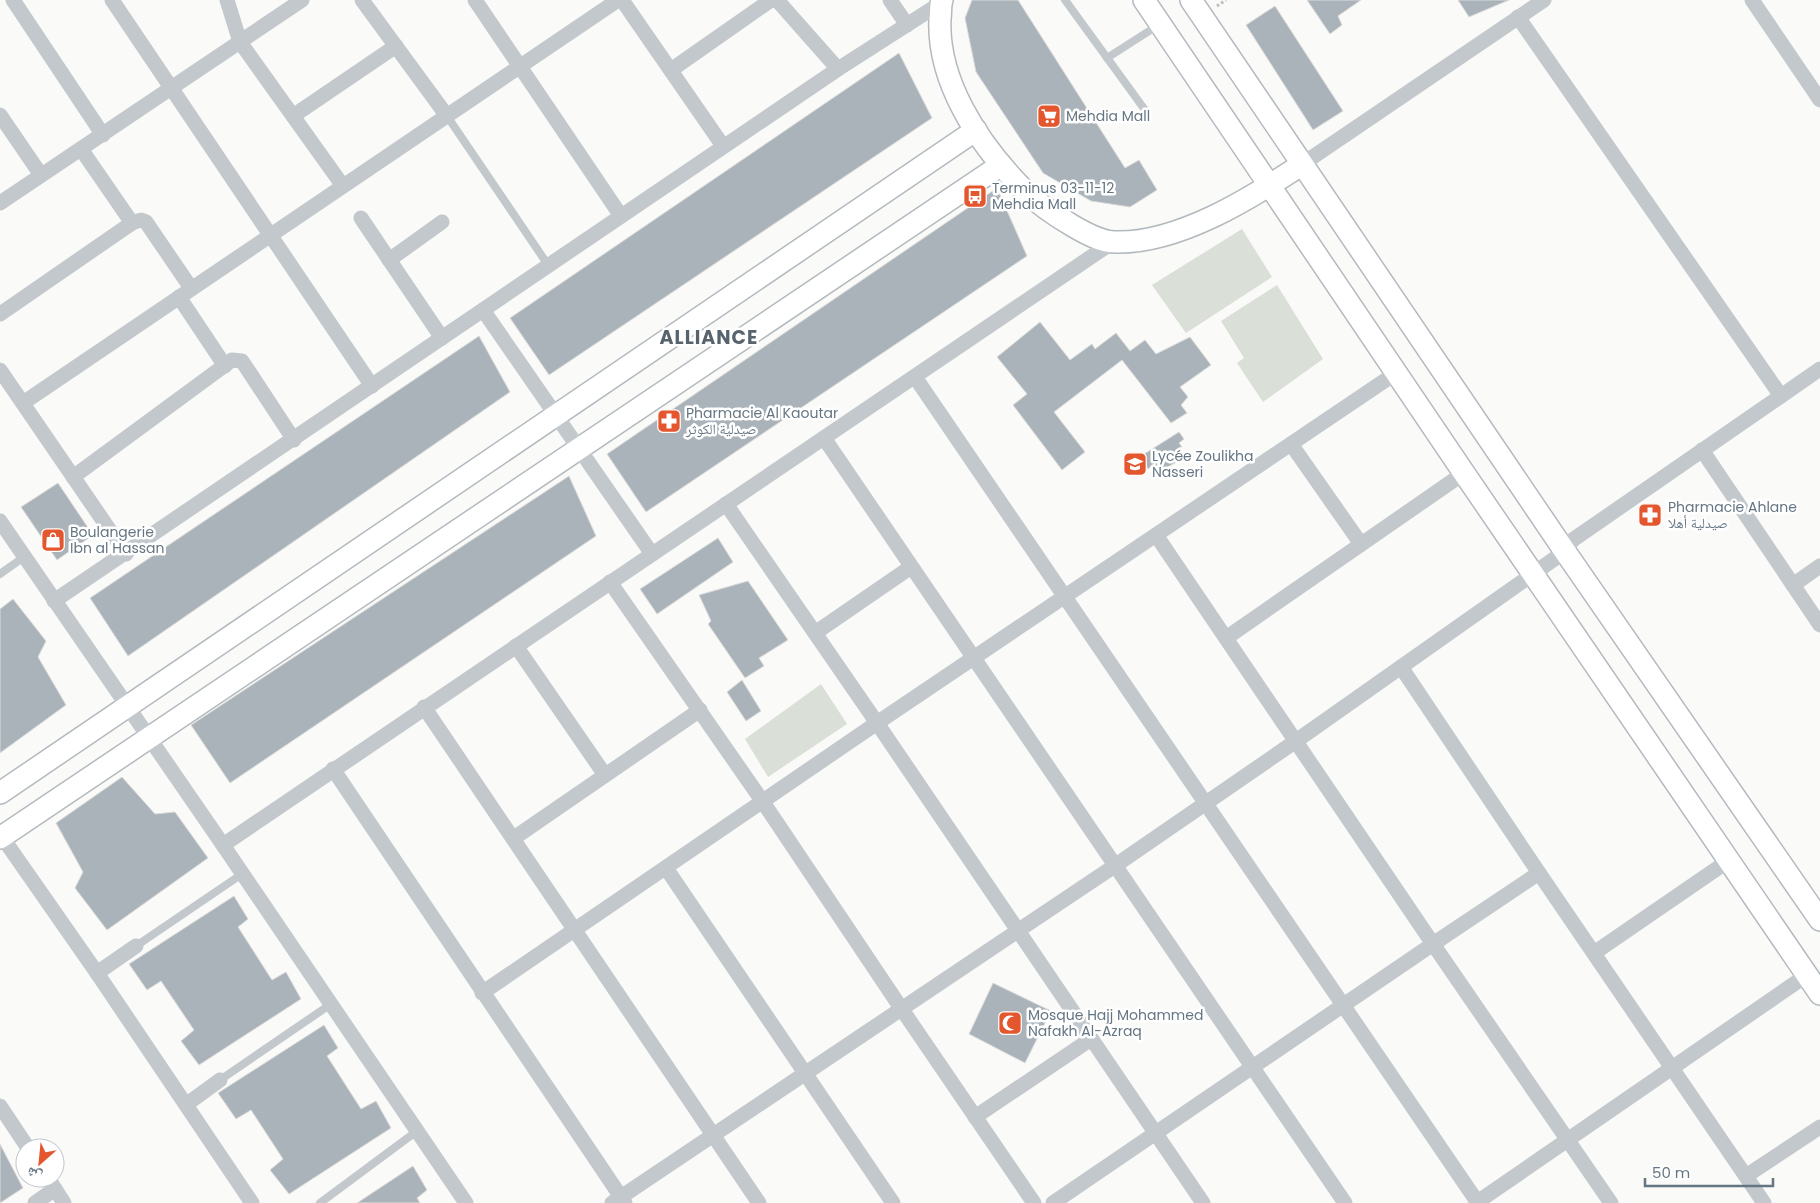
<svg xmlns="http://www.w3.org/2000/svg" width="1820" height="1203" font-family="Poppins,'Noto Naskh Arabic',sans-serif">
<rect width="100%" height="100%" fill="#fafaf8"/>
<!-- green -->
<g fill="#dadfd7">
<path d="M1242 229 1272 277 1186 333 1152 285Z"/>
<path d="M1277 285 1323 359 1263 402 1237 363 1244 358 1221 321Z"/>
<path d="M821 684 847 724 768 777 745 739Z"/>
</g>
<!-- building -->
<g fill="#aab3b9" stroke="#dcdcda">
<path d="M972 0H1018L1125 168 1139 160 1157 190 1130 207 1091 201 1043 173 976 72 965 18Z"/>
<path d="M1307 0H1361L1338 16 1342 25 1330 34Z"/>
<path d="M1458 0H1509L1469 17Z"/>
<path d="M1275 6 1343 111 1313 130 1246 25Z"/>
<path d="M899 53 932 118 549 375 510 318Z"/>
<path d="M997 188 1027 256 646 512 607 454Z"/>
<path d="M1040 322 1070 360 1092 344 1095 349 1116 333 1130 351 1145 340 1156 354 1190 337 1211 365 1180 387 1188 397 1181 405 1187 413 1171 423 1122 360 1054 412 1085 452 1062 470 1013 405 1027 394 997 357Z"/>
<path d="M479 336 510 392 128 656 90 598Z"/>
<path d="M1179 432 1184 439 1179 443 1182 447 1176 451 1180 460 1159 472 1155 463 1148 469 1141 456Z"/>
<path d="M569 476 596 536 230 783 191 725Z"/>
<path d="M58 483 93 535 57 560 21 507Z"/>
<path d="M718 538 733 562 657 614 640 589Z"/>
<path d="M748 581 788 640 759 658 764 666 745 678 708 624 711 621 699 595Z"/>
<path d="M13 599 46 641 38 657 66 705 0 753V609Z"/>
<path d="M742 680 761 711 746 721 727 692Z"/>
<path d="M122 777 155 814 175 812 208 858 107 930 75 888 83 872 56 823Z"/>
<path d="M234 896 248 919 238 927 272 980 286 972 301 999 199 1065 181 1041 194 1030 161 981 147 990 129 964Z"/>
<path d="M993 983 1051 1011 1025 1063 969 1034Z"/>
<path d="M324 1025 338 1048 327 1056 361 1109 376 1101 391 1128 289 1194 270 1170 283 1159 251 1110 236 1119 218 1093Z"/>
<path d="M0 1144 23 1188 0 1203Z"/>
<path d="M413 1166 427 1190 417 1198 420 1203H357Z"/>
</g>
<g fill="none" stroke-linecap="round" stroke-linejoin="round">
<!-- secondary casing -->
<g stroke="#b3babf" stroke-width="24">
<g id="secondary">
<path d="M942 0C940 6 941 12 940 19 937 81 978 142 1019 185 1035 202 1054 215 1073 226 1085 233 1101 242 1115 242 1178 244 1251 198 1301 165"/>
<path d="M1144 0 1464 473 1820 994"/>
<path d="M1191 0 1564 550 1820 920"/>
<path d="M0 793 976 130"/>
<path d="M0 838 1001 165"/>
</g>
</g>
<!-- path -->
<path stroke="#bbbfc2" stroke-width="3" stroke-dasharray="2.5 2.5" stroke-linecap="butt" d="M1217 6 1226 0"/>
<!-- lane -->
<g stroke="#c3c8cc" stroke-width="8">
<path d="M1065 0 1145 110"/>
<path d="M1107 58 1160 24"/>
<path d="M447 116 548 265"/>
<path d="M0 574 24 557"/>
<path d="M136 946 242 874"/>
<path d="M220 1080 331 1004"/>
<path d="M320 1203 417 1131"/>
</g>
<!-- street -->
<g stroke="#c3c8cc" stroke-width="15">
<path d="M13 0 103 135"/>
<path d="M112 0 372 386"/>
<path d="M227 0 240 42 343 186"/>
<path d="M362 0 447 116"/>
<path d="M475 0 621 216"/>
<path d="M622 0 723 146"/>
<path d="M777 0 838 69"/>
<path d="M890 0 907 25"/>
<path d="M1752 0 1820 100"/>
<path d="M1518 17 1781 396"/>
<path d="M671 70 771 0"/>
<path d="M0 115 41 175"/>
<path d="M293 116 396 46"/>
<path d="M81 149 132 223"/>
<path d="M1301 165 1544 0"/>
<path d="M0 203 302 0"/>
<path d="M361 218 442 338"/>
<path d="M389 260 442 222"/>
<path d="M179 297 225 366"/>
<path d="M483 310 652 554"/>
<path d="M0 314 132 223 141 220 146 222 191 288"/>
<path d="M0 370 126 554"/>
<path d="M915 377 1478 1203"/>
<path d="M23 403 618 0"/>
<path d="M824 438 1345 1203"/>
<path d="M1291 444 1361 544"/>
<path d="M1702 450 1820 625"/>
<path d="M73 477 232 360 242 361 294 440"/>
<path d="M726 504 877 723 1203 1203"/>
<path d="M0 521 223 845 466 1203"/>
<path d="M1156 535 1433 944 1611 1203"/>
<path d="M610 582 763 802 901 1008 1034 1203"/>
<path d="M1793 585 1820 566"/>
<path d="M54 601 838 69 941 3"/>
<path d="M815 633 911 567"/>
<path d="M1226 638 1464 473"/>
<path d="M516 646 605 775"/>
<path d="M1401 667 1539 873 1764 1203"/>
<path d="M424 707 759 1203"/>
<path d="M333 769 625 1203"/>
<path d="M0 834 97 973 252 1203"/>
<path d="M514 838 700 710"/>
<path d="M223 845 1113 242"/>
<path d="M666 868 893 1203"/>
<path d="M1594 953 1728 861"/>
<path d="M97 973 136 946"/>
<path d="M482 993 877 723 1396 373"/>
<path d="M187 1104 220 1080"/>
<path d="M0 1106 28 1148"/>
<path d="M975 1117 1091 1039"/>
<path d="M1746 1176 1820 1127"/>
<path d="M48 1178 64 1203"/>
<path d="M35 1203 55 1189"/>
<path d="M612 1203 1116 865 1296 741 1557 557 1574 539 1820 369"/>
<path d="M1053 1203 1433 944 1539 873"/>
<path d="M1476 1203 1807 975"/>
</g>
<!-- secondary -->
<use href="#secondary" stroke="#fff" stroke-width="21"/>
</g>
<!-- icons -->
<defs>
<g id="supermarket-square" transform="scale(1.25)"><rect x="-9" y="-9" width="18" height="18" rx="4" fill="#e4572e" stroke="#fff"/><path d="M-6-5.5h2.5l.6 2H6L4.5 2H-2.5L-4.4-4H-6ZM-1.5 3.2a1.3 1.3 0 1 0 .1 0ZM3 3.2a1.3 1.3 0 1 0 .1 0Z" fill="#fff"/></g>
<g id="bus-square" transform="scale(1.25)"><rect x="-9" y="-9" width="18" height="18" rx="4" fill="#e4572e" stroke="#fff"/><path d="M-5-6H5V4H4V6H2V4H-2V6H-4V4H-5ZM-3.5-4V0h7V-4ZM-3.5 1.2v1.5H-2V1.2ZM2 1.2v1.5H3.5V1.2Z" fill="#fff"/></g>
<g id="pharmacy-square" transform="scale(1.25)"><rect x="-9" y="-9" width="18" height="18" rx="4" fill="#e4572e" stroke="#fff"/><path d="M-2-6h4v4h4v4h-4v4h-4v-4h-4v-4h4Z" fill="#fff"/></g>
<g id="school-square" transform="scale(1.25)"><rect x="-9" y="-9" width="18" height="18" rx="4" fill="#e4572e" stroke="#fff"/><path d="M0-5L7-2L0 1L-7-2ZM-4 1L0 2.5L4 1V4Q0 6-4 4Z" fill="#fff"/></g>
<g id="shop-square" transform="scale(1.25)"><rect x="-9" y="-9" width="18" height="18" rx="4" fill="#e4572e" stroke="#fff"/><path d="M-5-2.5h2.3a2.7 3.5 0 0 1 5.4 0H5L5.5 6h-11ZM-1.5-2.5h3a1.5 2.3 0 0 0-3 0Z" fill="#fff"/></g>
<g id="mosque-square" transform="scale(1.25)"><rect x="-9" y="-9" width="18" height="18" rx="4" fill="#e4572e" stroke="#fff"/><path d="M3.5-4.9A6 6 0 1 0 3.5 4.9A5 5 0 1 1 3.5-4.9Z" fill="#fff"/></g>
</defs>
<g fill-rule="evenodd">
<use href="#supermarket-square" x="1049" y="116"/>
<use href="#bus-square" x="975" y="196"/>
<use href="#pharmacy-square" x="669" y="421"/>
<use href="#school-square" x="1135" y="464"/>
<use href="#pharmacy-square" x="1650" y="515"/>
<use href="#shop-square" x="53" y="540"/>
<use href="#mosque-square" x="1010" y="1023"/>
</g>
<g text-anchor="middle" stroke-width="5" stroke-linejoin="round" paint-order="stroke">
<!-- poi labels -->
<g font-size="14" fill="#657683" stroke="#fff" text-anchor="start">
<text x="1066" y="121">Mehdia Mall</text>
<text x="992" y="193">Terminus 03-11-12<tspan x="992" dy="16">Mehdia Mall</tspan></text>
<text x="686" y="418">Pharmacie Al Kaoutar<tspan x="686" dy="16">صيدلية الكوثر</tspan></text>
<text x="1152" y="461">Lycée Zoulikha<tspan x="1152" dy="16">Nasseri</tspan></text>
<text x="1668" y="512">Pharmacie Ahlane<tspan x="1668" dy="16">صيدلية أهلا</tspan></text>
<text x="70" y="537">Boulangerie<tspan x="70" dy="16">Ibn al Hassan</tspan></text>
<text x="1028" y="1020">Mosque Hajj Mohammed<tspan x="1028" dy="16">Nafakh Al-Azraq</tspan></text>
</g>
<!-- district labels -->
<g font-size="19" font-weight="bold" letter-spacing="1" fill="#57646e" stroke="#fff">
<text x="709" y="344">ALLIANCE</text>
</g>
</g>
<!-- north arrow -->
<g transform="translate(40 1163) rotate(207)"><circle r="24" fill="#ffffff" stroke="#c1c8cd"/>
<path d="M0-4L9 19L0 12L-9 19Z" fill="#e4572e"/>
<text y="-8" font-size="14" font-weight="bold" text-anchor="middle" fill="#657683">ش</text>
</g>
<!-- scale -->
<path d="M1645 1178v8h128v-8" fill="none" stroke="#657683" stroke-width="2.5"/>
<text x="1652" y="1178" font-size="15" fill="#657683" stroke="#ffffff" stroke-width="4" paint-order="stroke">50 m</text>
</svg>
